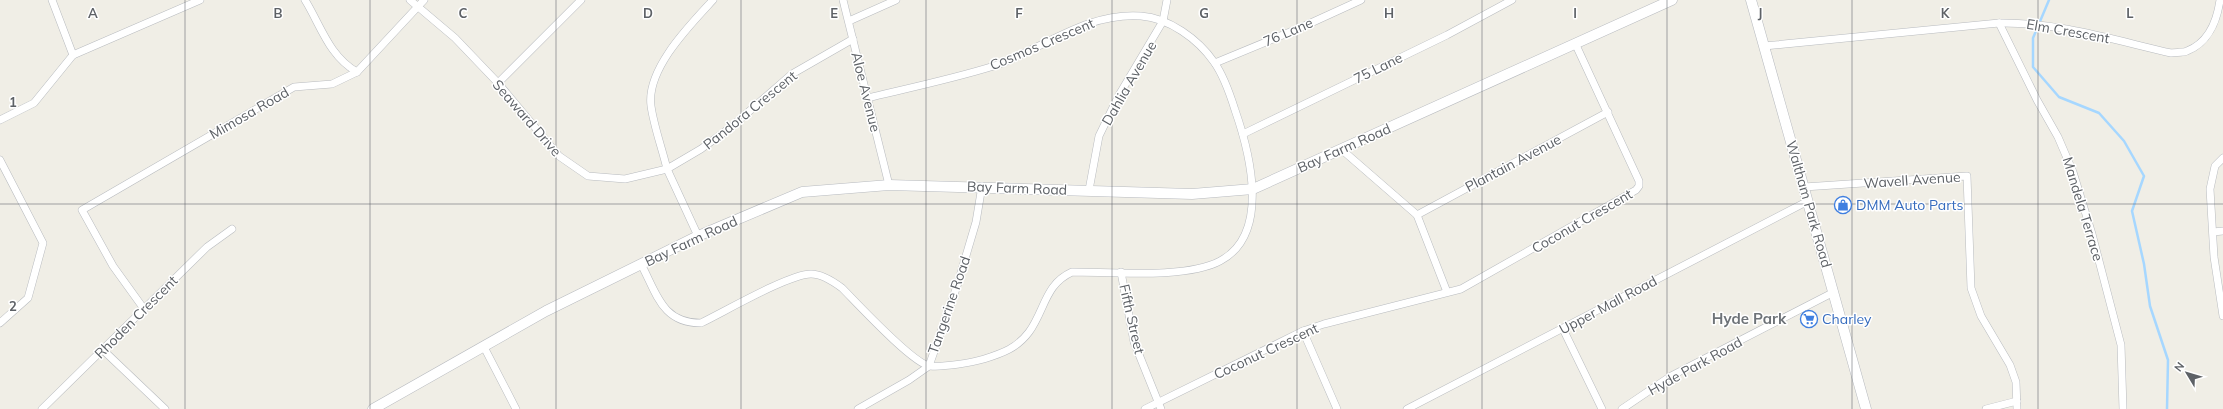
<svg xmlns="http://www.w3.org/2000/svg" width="2223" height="409" font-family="Mulish,sans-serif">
<rect width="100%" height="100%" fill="#f0eee6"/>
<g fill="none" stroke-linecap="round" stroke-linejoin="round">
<!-- stream -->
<path stroke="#a6d7ff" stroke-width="2.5" d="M2049 0 2033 38V67L2059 97 2099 113 2124 141 2144 176 2132 211 2144 264 2150 306 2168 360 2167 409"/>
<!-- street casing -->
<g stroke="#b8bbbf" stroke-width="8">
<g id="street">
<path d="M52 0 73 55"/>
<path d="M305 0C321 26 329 56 357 72"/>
<path d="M410 0 455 38 498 83 559 156 588 176 625 179 667 169 698 236"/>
<path d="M713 0C690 25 646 69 651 106 654 127 662 148 667 169L701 149 731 127 792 74 853 39"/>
<path d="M843 0 889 185"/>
<path d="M849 21 896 0"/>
<path d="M1999 23 2037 100 2058 137 2073 172 2092 234 2121 345 2123 409"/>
<path d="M1764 46 1999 23C2057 22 2114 40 2171 53 2176 52 2183 53 2187 51 2208 43 2217 21 2220 0"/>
<path d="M1215 63 1302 27 1361 0"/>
<path d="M498 83 581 0"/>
<path d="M0 120 34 103 73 55 200 0"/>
<path d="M1243 134 1447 35 1512 0"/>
<path d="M1341 149 1417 215 1447 292"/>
<path d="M2223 158 2215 166 2210 189 2214 257 2223 316"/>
<path d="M0 160 43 243 28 298 0 323"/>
<path d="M1804 187 1967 176 1971 288 1981 316 2010 365 2016 382 2017 409"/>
<path d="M1089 190 1099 136 1119 95 1163 21 1167 0"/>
<path d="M1417 215 1608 112"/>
<path d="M2213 232 2223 231"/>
<path d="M641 264C657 294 662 323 701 323 724 312 789 274 811 274 822 274 834 282 842 288 857 303 913 364 930 366 945 367 970 363 984 359 1003 353 1017 348 1029 332 1045 310 1045 284 1072 272 1111 272 1187 279 1220 261 1271 234 1250 153 1235 110 1230 94 1224 76 1214 62 1198 39 1169 18 1141 16 1086 12 1043 49 994 66 952 79 909 88 867 98"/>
<path d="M1121 272 1134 342 1161 409"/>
<path d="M144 309 113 266 82 210 294 87 332 84 357 72 424 0"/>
<path d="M1563 329 1602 409"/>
<path d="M1303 331 1337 409"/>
<path d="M484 347 516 409"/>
<path d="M103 350 165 409"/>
<path d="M42 409 207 247 232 229"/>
<path d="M858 409 909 380 929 366 957 286 976 222 982 186"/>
<path d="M1145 409 1303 331 1324 324 1461 289 1636 190 1639 186V181L1575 43"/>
<path d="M1407 409 1808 201"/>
<path d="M1622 409 1671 376 1834 292"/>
<path d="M1986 409 2017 401"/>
</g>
</g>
<!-- secondary casing -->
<g stroke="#b7babf" stroke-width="11">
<g id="secondary">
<path d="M1751 0 1866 409"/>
<path d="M373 409 546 311 698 236 802 192 889 185 1192 194 1253 189 1672 0"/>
</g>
</g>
<!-- street -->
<use href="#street" stroke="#fff" stroke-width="7"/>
<!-- secondary -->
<use href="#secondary" stroke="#fff" stroke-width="10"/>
</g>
<!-- grid -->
<path fill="none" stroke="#5d6166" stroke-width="1" stroke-opacity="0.55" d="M185 0V409M370 0V409M556 0V409M741 0V409M926 0V409M1112 0V409M1297 0V409M1482 0V409M1667 0V409M1852 0V409M2038 0V409M0 204H2223"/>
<!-- icons -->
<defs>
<g id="shop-ring" transform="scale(0.9)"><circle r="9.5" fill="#fff" stroke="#3f7fe0" stroke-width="1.5"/><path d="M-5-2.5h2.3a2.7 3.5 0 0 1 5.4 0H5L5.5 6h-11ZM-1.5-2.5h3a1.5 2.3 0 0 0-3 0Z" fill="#3f7fe0"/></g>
<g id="supermarket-ring" transform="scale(0.9)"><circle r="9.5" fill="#fff" stroke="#3f7fe0" stroke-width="1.5"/><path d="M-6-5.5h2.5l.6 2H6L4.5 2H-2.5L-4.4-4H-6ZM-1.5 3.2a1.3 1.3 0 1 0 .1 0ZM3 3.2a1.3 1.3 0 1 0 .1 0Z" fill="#3f7fe0"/></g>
</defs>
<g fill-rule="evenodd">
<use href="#shop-ring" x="1843" y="205"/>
<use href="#supermarket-ring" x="1809" y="319"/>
</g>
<g text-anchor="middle" stroke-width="3" stroke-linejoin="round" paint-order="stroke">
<!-- street labels -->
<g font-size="14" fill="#5d6166" stroke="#fff">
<text transform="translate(2068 31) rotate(10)" y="5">Elm Crescent</text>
<text transform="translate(1288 32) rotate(-23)" y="5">76 Lane</text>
<text transform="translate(1042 44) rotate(-23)" y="5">Cosmos Crescent</text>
<text transform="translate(1378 68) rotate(-26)" y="5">75 Lane</text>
<text transform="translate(1129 83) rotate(-60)" y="5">Dahlia Avenue</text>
<text transform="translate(866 92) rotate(76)" y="5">Aloe Avenue</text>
<text transform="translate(750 110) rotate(-39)" y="5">Pandora Crescent</text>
<text transform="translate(249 113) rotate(-30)" y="5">Mimosa Road</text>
<text transform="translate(527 118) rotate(49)" y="5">Seaward Drive</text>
<text transform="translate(1344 148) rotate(-24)" y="5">Bay Farm Road</text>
<text transform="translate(1513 163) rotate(-28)" y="5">Plantain Avenue</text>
<text transform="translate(1912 180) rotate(-4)" y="5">Wavell Avenue</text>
<text transform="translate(1017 188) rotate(2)" y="5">Bay Farm Road</text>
<text transform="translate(1809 204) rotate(74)" y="5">Waltham Park Road</text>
<text transform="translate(2083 209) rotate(73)" y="5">Mandela Terrace</text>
<text transform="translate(1582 221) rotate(-30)" y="5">Coconut Crescent</text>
<text transform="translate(691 241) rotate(-25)" y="5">Bay Farm Road</text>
<text transform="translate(949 305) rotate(-71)" y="5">Tangerine Road</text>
<text transform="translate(1608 305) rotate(-28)" y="5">Upper Mall Road</text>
<text transform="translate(136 317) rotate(-45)" y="5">Rhoden Crescent</text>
<text transform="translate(1132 319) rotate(77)" y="5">Fifth Street</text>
<text transform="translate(1266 351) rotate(-25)" y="5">Coconut Crescent</text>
<text transform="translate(1695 366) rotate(-29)" y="5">Hyde Park Road</text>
</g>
<!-- shop labels -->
<g font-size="14" fill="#366cbe" stroke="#fff" text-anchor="start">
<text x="1856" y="210">DMM Auto Parts</text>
<text x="1822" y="324">Charley</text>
</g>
<!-- neighbourhood labels -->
<g font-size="15" font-weight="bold" fill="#6e7378" stroke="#fff">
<text x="1749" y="324">Hyde Park</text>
</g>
</g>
<g font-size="13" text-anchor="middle" font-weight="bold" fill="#5d6166" stroke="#fff" stroke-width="3" stroke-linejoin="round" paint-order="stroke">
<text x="93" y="18">A</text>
<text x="278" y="18">B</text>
<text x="463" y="18">C</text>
<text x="648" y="18">D</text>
<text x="834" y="18">E</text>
<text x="1019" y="18">F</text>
<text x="1204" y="18">G</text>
<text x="1389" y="18">H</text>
<text x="1575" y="18">I</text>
<text x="1760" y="18">J</text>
<text x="1945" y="18">K</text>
<text x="2130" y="18">L</text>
<text x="13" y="107">1</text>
<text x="13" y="311">2</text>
</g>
<!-- north arrow -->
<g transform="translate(2187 373) rotate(308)" stroke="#ffffff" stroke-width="3" paint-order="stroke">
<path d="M0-3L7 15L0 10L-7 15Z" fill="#5d6166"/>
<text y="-6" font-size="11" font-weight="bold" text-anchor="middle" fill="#5d6166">N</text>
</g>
</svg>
